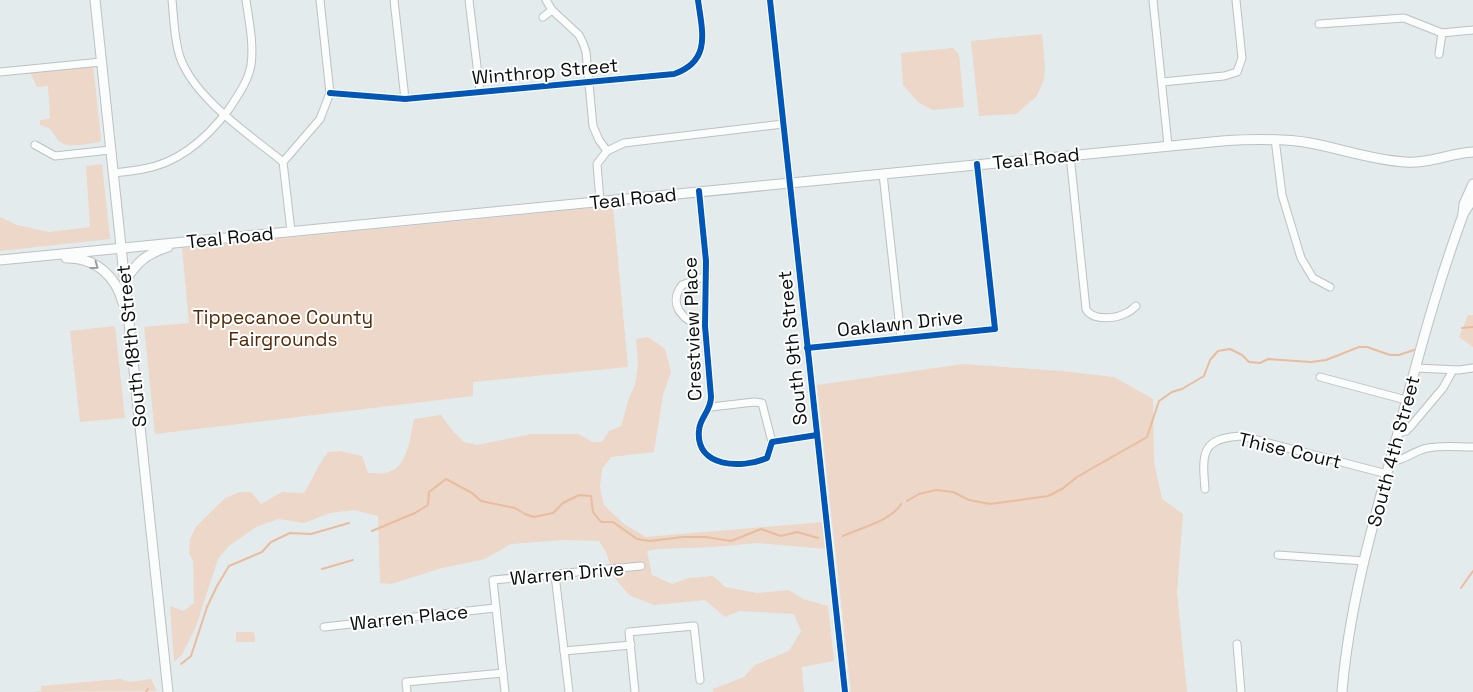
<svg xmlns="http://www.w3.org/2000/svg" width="1473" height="692" font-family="'Space Grotesk',sans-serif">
<rect width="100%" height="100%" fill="#e4ebec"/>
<!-- green -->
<g fill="#ecd7c8">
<path d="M1042 34 1045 67 1044 80 1036 97 1016 114 979 116 971 41Z"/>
<path d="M953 48 959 54 964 107 933 110 918 102 903 85 901 53Z"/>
<path d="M93 64 101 140 100 142C89 143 66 150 58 140 50 130 54 129 40 125V120L50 119 48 86 37 87 30 72Z"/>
<path d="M102 164 110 239 0 251V217L17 225 49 232 90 227 86 166Z"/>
<path d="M613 206 628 367 473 382V396L155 434 144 327 189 323 182 248Z"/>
<path d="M1468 315H1473V347L1459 337Z"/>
<path d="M115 326 125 418 80 422 70 331Z"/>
<path d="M648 337 665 349 671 372 663 395 654 452 611 457 602 469 600 488 604 505 624 524 646 537 823 522 826 549 757 543 714 547 659 549 647 551 652 575 672 584 689 578 713 576 725 587 757 593 789 590 803 599 828 606 834 661 802 667 804 692H713V689L744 677 755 665 789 651 801 631 794 614 739 611 725 617 705 600 654 605 629 595 614 577 606 552 599 541 563 540 511 544 485 559 442 568 391 584 380 583 378 516 354 510 330 513 304 523 278 519 256 527 229 546 218 559 196 626 182 655 174 662 170 606 184 611 194 603 193 561 189 553 190 539 196 527 225 498 240 492H251L261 504 282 492 304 493C313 479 317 466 328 452L340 451 362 456 368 473C373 473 380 474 385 473 408 470 410 437 414 419L441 415 453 431 464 442 477 445 531 434H578L593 442H602L609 431 621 426 629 398 635 385 638 365 636 339Z"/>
<path d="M963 364 1062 371 1114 377 1153 399 1154 462 1162 499 1183 514 1177 593 1187 692H851L817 385Z"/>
<path d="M236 632H254L255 642H236Z"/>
<path d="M120 679 130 682 151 679 157 691 31 692 41 691V686Z"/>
</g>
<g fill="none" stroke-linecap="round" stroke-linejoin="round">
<!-- stream -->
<g stroke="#eabc9e" stroke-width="2">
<path d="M1462 328 1473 327"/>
<path d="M907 501 919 494 936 490 953 492 969 500 990 504 1048 496 1062 489 1077 477 1147 437 1159 401 1172 392 1182 389 1204 376 1210 360 1218 351 1230 349 1242 355 1249 362 1260 363 1268 359 1311 362 1326 360 1359 347H1367L1390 355H1399L1414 350"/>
<path d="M372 531 415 513 428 505 429 492 446 479 472 493 481 501 515 508 525 514 534 517 553 513 563 503 579 495 591 496 593 512 601 522H613L637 539 650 541 683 537H706L731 541 761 529 781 536 797 532 818 538"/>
<path d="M843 536C860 528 891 521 901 504"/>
<path d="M322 569 353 560"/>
<path d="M1461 588 1473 571"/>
<path d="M181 664 191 656 207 607 217 586 229 566 262 552 271 542 290 533 311 534 349 523"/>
<path d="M146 692 148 689"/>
</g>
<!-- minor casing -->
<g stroke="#bcc1c2" stroke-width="9">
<g id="minor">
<path d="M172 0C174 19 174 39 180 57 194 98 250 135 283 162"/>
<path d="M394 0 405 99"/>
<path d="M469 0 480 91"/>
<path d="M546 0 552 10 579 35 583 43 586 52 593 126 599 140 607 151 597 164 600 201"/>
<path d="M770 0 845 692"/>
<path d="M1153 0 1168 145"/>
<path d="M543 17 552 10"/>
<path d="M1319 24 1404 18 1442 33 1473 30"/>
<path d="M1439 54 1442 33"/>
<path d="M0 72 101 62"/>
<path d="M1162 82 1224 76 1237 72 1242 58 1236 0"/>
<path d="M330 93 405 99 674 74C712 61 702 31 698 0"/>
<path d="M1275 139 1282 195 1301 258 1313 278 1330 287"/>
<path d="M35 145 55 156 110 150"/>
<path d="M607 151 624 143 783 124"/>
<path d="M1070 155 1086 309C1092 321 1116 319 1126 313 1130 312 1133 308 1136 306"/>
<path d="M113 173C123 172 133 171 143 169 179 163 208 137 229 109 238 95 248 82 251 65 254 44 249 21 246 0"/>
<path d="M883 174 901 338"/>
<path d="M699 191 706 261 705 326 711 397C711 411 700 417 699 430 695 468 742 469 767 458L772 442 817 435"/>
<path d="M291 231 283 162 320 119 330 93 320 0"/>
<path d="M705 326C684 323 667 305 682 285L706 276"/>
<path d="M807 348 995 329 977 164"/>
<path d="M1416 368 1459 370 1473 368"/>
<path d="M1320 377 1406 400"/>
<path d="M711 407 754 402 762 403 772 442"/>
<path d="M1398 433 1406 431 1411 426 1443 388 1453 370"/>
<path d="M1391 460C1404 462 1414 450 1428 448 1443 445 1458 447 1473 447"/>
<path d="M1205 489C1202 453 1201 438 1242 436L1387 474"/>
<path d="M1278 555 1364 561"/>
<path d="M555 575 569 692"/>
<path d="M324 627 495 608"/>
<path d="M1237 644 1241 692"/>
<path d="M564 651 631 645"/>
<path d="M407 692 406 682 503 673"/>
<path d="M505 692 493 580 641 566"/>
<path d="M635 692 629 632 694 626 700 680"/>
</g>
</g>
<!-- major casing -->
<g stroke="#bcc1c2" stroke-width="11">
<g id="major">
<path d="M95 0 168 692"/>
<path d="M1463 214 1473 199"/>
<path d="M66 258C95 257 116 276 123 303"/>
<path d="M0 260 1222 141C1251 139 1281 138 1310 143 1342 149 1373 160 1405 162 1429 164 1450 153 1473 152"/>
<path d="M125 281C137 262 146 254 168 247"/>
<path d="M1342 692C1349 606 1373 523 1396 440 1416 365 1436 288 1463 215L1464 204 1473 184"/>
</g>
</g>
<!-- minor -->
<use href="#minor" stroke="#fbfcfc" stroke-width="7"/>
<!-- major -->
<use href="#major" stroke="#fbfcfc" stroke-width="9"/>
<!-- cycleway casing -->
<g stroke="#fff" stroke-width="9">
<g id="cycleway">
<path d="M770 0 845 692"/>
<path d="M330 93 405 99 674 74C712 61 702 31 698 0"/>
<path d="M699 191 706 261 705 326 711 397C711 411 700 417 699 430 695 468 742 469 767 458L772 442 817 435"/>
<path d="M807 348 995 329 977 164"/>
</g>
</g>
<!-- cycleway -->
<use href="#cycleway" stroke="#0057b8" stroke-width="6"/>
</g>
<!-- one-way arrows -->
<defs><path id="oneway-chevron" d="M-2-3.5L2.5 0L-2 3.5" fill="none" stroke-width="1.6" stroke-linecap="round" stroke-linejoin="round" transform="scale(1.25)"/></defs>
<use stroke="#9a9c9d" href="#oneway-chevron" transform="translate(95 266) rotate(36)"/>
<g text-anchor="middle" stroke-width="4" stroke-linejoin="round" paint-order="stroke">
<!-- street labels -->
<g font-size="19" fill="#090d0e" stroke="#fff">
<text transform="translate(545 71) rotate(-5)" y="7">Winthrop Street</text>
<text transform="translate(1036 158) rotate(-6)" y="7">Teal Road</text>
<text transform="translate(633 198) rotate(-6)" y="7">Teal Road</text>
<text transform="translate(230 237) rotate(-6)" y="7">Teal Road</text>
<text transform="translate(900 323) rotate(-6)" y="7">Oaklawn Drive</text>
<text transform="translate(692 329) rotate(-92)" y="7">Crestview Place</text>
<text transform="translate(131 346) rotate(-96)" y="7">South 18th Street</text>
<text transform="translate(792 348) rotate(-96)" y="7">South 9th Street</text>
<text transform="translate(1290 450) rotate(13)" y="7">Thise Court</text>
<text transform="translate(1393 451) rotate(-75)" y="7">South 4th Street</text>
<text transform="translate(567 573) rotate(-5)" y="7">Warren Drive</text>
<text transform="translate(409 617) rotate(-6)" y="7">Warren Place</text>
</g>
<!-- park labels -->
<g font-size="19" fill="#532806" stroke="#fff">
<text x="283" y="324">Tippecanoe County<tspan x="283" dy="22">Fairgrounds</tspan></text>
</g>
</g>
</svg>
